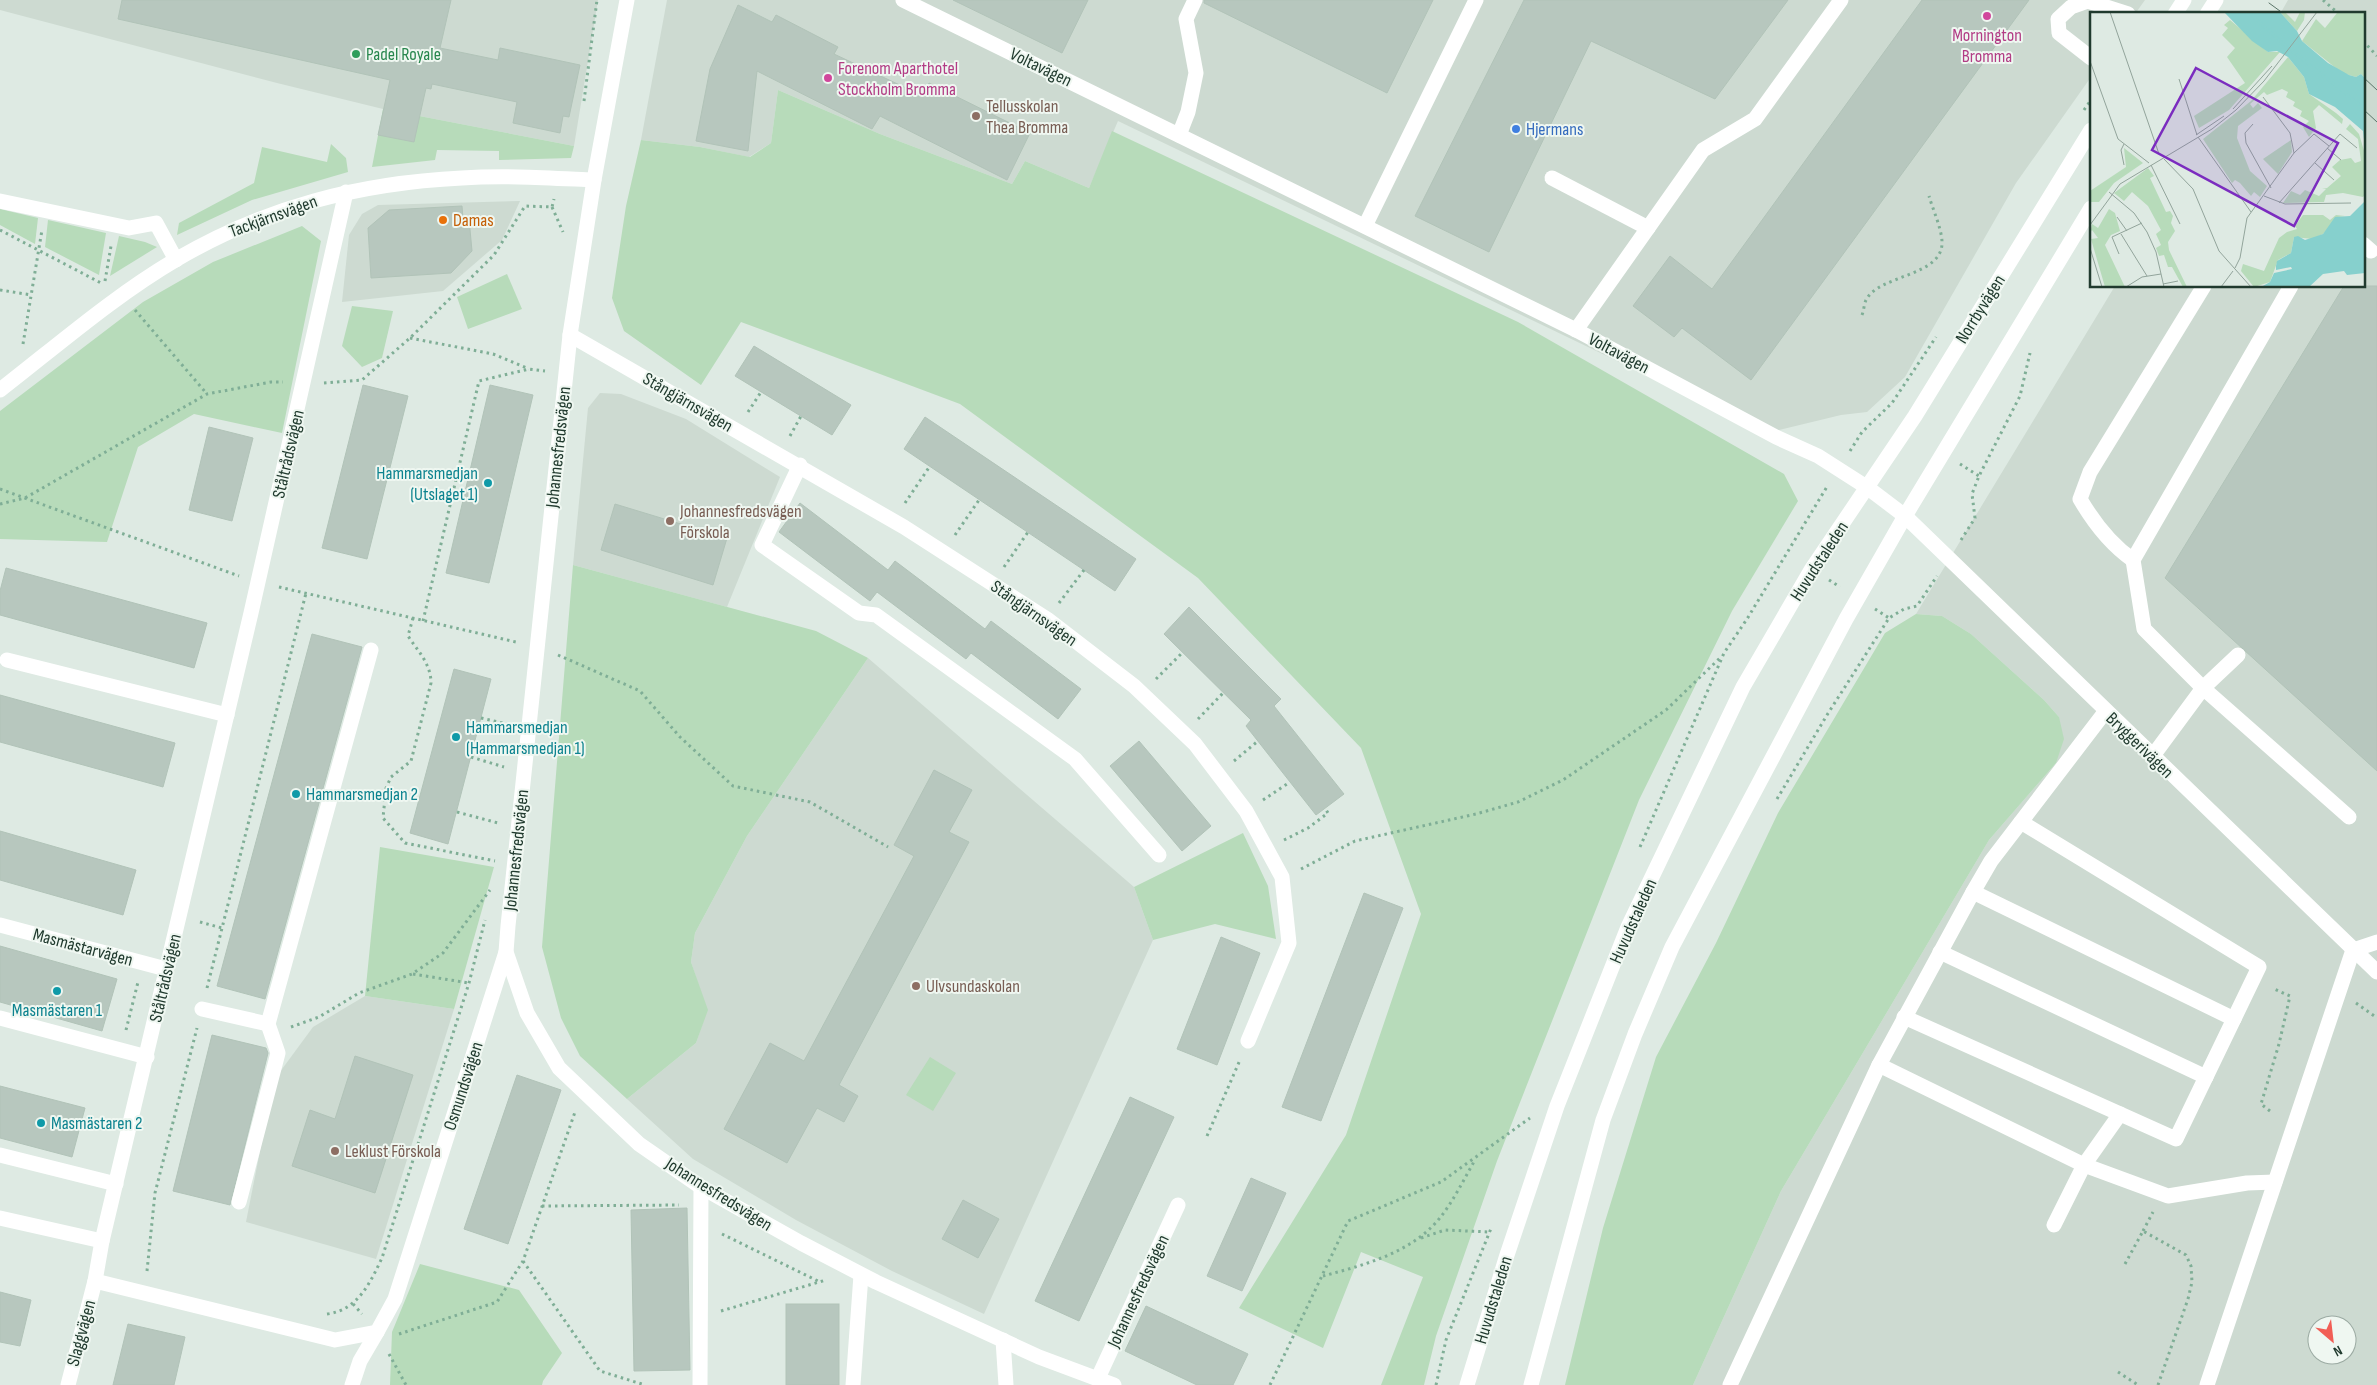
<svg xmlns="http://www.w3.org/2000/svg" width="2377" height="1385" font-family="'Sofia Sans Condensed',sans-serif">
<rect width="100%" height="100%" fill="#deeae3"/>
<!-- built -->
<g fill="#cddad1" fill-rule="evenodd">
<path d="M0 0H598L574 146 383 109 277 83 0 10Z"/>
<path d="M667 0H2145L2135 14H2091V77L2016 183 1905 377 1867 412 1841 415 1767 433 1118 121 1089 188 1025 161 1012 184 880 134 778 90 771 143 749 157 700 147 641 140Z"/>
<path d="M2288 0H2377V1385H1693L1781 1191 1989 840 2056 763 2059 717 2044 700 1971 634 1942 616 1916 614 2115 286H2363V14H2280ZM2317 1325H2347V1355H2317Z"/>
<path d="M520 201 502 240 443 291 342 302 349 235 362 214 378 205Z"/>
<path d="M600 393 621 394 686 419 780 477 727 607 573 565 588 408Z"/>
<path d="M868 658 1134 887 1153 940 984 1314 892 1271 796 1220 693 1159 627 1099 696 1043 707 1010 691 962 695 933 747 836Z"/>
<path d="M365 996 454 1009 376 1259 246 1222 274 1080 313 1027Z"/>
</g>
<!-- green -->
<g fill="#b7dbba">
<path d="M778 90 880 134 1012 184 1025 161 1089 188 1112 131 1518 322 1784 474 1798 501 1732 611 1639 800 1497 1161 1436 1336 1424 1385H1381L1423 1277 1361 1252 1323 1348 1239 1308 1346 1135 1421 914 1361 748 1198 578 960 404 741 322 701 385 624 331 612 298 626 206 641 140 700 147 750 157 771 143Z"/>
<path d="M383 109 574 146 571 158 499 160V151L437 150 435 160 372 167Z"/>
<path d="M331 144 346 158 348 172 252 200 177 235 179 223 254 183 262 147 327 162Z"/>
<path d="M0 209 38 218 35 244 0 225Z"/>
<path d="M48 220 106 233 99 275 45 247Z"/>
<path d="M302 226 321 241 282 433 194 414 138 447 107 542 0 539V411L143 302 213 262Z"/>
<path d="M119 236 145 242 157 247 110 276Z"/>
<path d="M507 274 522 309 468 329 457 297Z"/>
<path d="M352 306 393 311 382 358 362 367 342 346Z"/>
<path d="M573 565 816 631 868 658 747 836 695 933 691 962 708 1010 696 1043 627 1099 580 1056 561 1018 542 947Z"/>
<path d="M1916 614 1942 616 1971 634 2044 700 2059 717 2064 739 2056 763 1989 840 1781 1191 1693 1385H1565L1603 1228 1656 1057 1716 943 1778 813 1885 633Z"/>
<path d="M1243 833 1268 886 1276 939 1215 924 1153 940 1134 887Z"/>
<path d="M380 847 494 867 454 1009 365 996Z"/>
<path d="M930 1057 956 1073 933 1111 906 1095Z"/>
<path d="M420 1264 519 1290 562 1353 543 1381 542 1385H390L392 1332Z"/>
</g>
<!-- building -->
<g fill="#b7c7be" stroke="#b1c3b8">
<path d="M122 0H451L440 48 498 60 500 48 580 65 569 117 563 116 560 133 513 123 517 102 432 84 431 89 426 88 414 142 378 135 390 80 118 19Z"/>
<path d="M953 0H1088L1062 53Z"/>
<path d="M1204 0H1433L1387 93 1204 3Z"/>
<path d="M1524 0H1788L1715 99 1591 41 1489 252 1415 216Z"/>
<path d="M1922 0H2029L1751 380 1682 328 1674 337 1633 306 1670 256 1712 289Z"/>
<path d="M738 5 772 22 776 15 838 47 834 54 923 96 929 83 1030 133 1007 180 880 116 872 129 757 71 748 151 696 141 710 69Z"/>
<path d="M462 206 463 219H469L472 251 451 273 371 278 368 228 389 210Z"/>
<path d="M2344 286H2377V771L2165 578Z"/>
<path d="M754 346 851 405 832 435 735 376Z"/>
<path d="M363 385 408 396 367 559 322 548Z"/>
<path d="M490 385 533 395 489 583 446 573Z"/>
<path d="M925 417 1136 559 1115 591 904 449Z"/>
<path d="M209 427 253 438 232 521 189 510Z"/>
<path d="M800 503 888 570 895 561 985 629 991 621 1081 689 1058 719 971 653 966 659 877 592 870 601 779 532Z"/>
<path d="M615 504 727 538 713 585 601 550Z"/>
<path d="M6 568 207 623 194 668 0 615V591Z"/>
<path d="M1189 607 1281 699 1274 706 1344 794 1316 815 1246 726 1251 720 1164 634Z"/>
<path d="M312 634 362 647 265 999 217 986Z"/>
<path d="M454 669 491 679 448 844 410 833Z"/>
<path d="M0 695 175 743 163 787 0 742Z"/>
<path d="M1139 741 1211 826 1182 851 1110 766Z"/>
<path d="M934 770 972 790 949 832 969 842 839 1085 858 1096 844 1122 817 1108 787 1163 724 1129 770 1043 804 1061 914 856 894 845Z"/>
<path d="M0 831 136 870 123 915 0 880Z"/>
<path d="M1364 893 1403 908 1321 1121 1282 1107Z"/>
<path d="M1221 937 1260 953 1217 1065 1177 1049Z"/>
<path d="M0 946 117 979 102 1031 0 1002Z"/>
<path d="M212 1035 266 1048 268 1053 230 1205 173 1191Z"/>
<path d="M355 1056 413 1075 375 1193 292 1166 310 1110 335 1119Z"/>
<path d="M517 1075 561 1090 508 1244 464 1229Z"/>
<path d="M0 1086 85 1108 72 1157 0 1138Z"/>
<path d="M1130 1097 1174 1117 1079 1321 1035 1301Z"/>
<path d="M1251 1178 1286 1193 1242 1291 1207 1276Z"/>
<path d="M963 1200 999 1219 978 1258 942 1239Z"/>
<path d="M687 1208 690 1370 634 1371 631 1210Z"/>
<path d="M0 1292 31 1300 20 1346 0 1342Z"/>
<rect x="786" y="1304" width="53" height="81"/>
<path d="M1146 1306 1248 1354 1233 1385H1197L1125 1351Z"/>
<path d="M128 1324 185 1337 174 1385H113Z"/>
</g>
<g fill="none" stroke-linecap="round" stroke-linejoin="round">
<!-- path -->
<g stroke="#7fae96" stroke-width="3" stroke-dasharray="2.5 4" stroke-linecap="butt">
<path d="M2323 0 2339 14"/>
<path d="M2363 41 2377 56"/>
<path d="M584 101 597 0"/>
<path d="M2084 110 2091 100"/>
<path d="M552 207 563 232"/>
<path d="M0 230 101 283"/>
<path d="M105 281 111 246"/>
<path d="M0 290 32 295"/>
<path d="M135 310 207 394"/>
<path d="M1862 315C1864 310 1864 304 1866 300 1879 274 1944 277 1942 241 1941 227 1933 210 1929 196"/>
<path d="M410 338 493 354 529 369"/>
<path d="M23 344 42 230"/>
<path d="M324 383 362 380 410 338 494 255 525 206 552 207 554 199"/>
<path d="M748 412 761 392"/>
<path d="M790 436 801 416"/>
<path d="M1850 451 1862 432 1892 403 1936 337"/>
<path d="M1960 464 1979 476"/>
<path d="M0 489 239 576"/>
<path d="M905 503 930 466"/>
<path d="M0 504 25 498 207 394 271 382H283"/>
<path d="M955 535 979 500"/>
<path d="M1961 540 1975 518 1972 494 1979 476 2020 396 2030 353"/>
<path d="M1004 567 1028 532"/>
<path d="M1829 580 1840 587"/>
<path d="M279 587 516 642"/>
<path d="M1059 603 1084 570"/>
<path d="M1875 609 1889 618"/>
<path d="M413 618 408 636C418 651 431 664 431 683L411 761 391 777 386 788 383 818 405 843 495 861"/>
<path d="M423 621 479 381 529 369 545 371"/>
<path d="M558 655 640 691 680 737 733 786 810 802 888 847"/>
<path d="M1156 679 1183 652"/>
<path d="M481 718 507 724"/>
<path d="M1198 719 1224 692"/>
<path d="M471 757 504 767"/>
<path d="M1234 761 1258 741"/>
<path d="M1777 799 1827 715 1889 618 1904 609 1917 606 1937 576"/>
<path d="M1263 800 1290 782"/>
<path d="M457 812 498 823"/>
<path d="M1284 840 1308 828 1328 813 1325 808"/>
<path d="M1640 847 1724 653 1747 619 1828 485"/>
<path d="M1301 869 1355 841 1476 814 1518 802 1563 780 1666 710 1722 656"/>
<path d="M200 922 222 928"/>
<path d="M413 974 469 983"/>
<path d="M207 988 306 593"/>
<path d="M2356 1003 2377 1018"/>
<path d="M291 1027 319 1017 359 993 412 974 443 953 490 890"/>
<path d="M126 1030 138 982"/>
<path d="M2270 1111 2261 1104 2279 1044 2290 996 2272 988"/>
<path d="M1207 1136 1240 1060"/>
<path d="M542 1206 679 1205"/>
<path d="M2143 1231 2153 1212"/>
<path d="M722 1234 820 1282"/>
<path d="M1421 1238 1445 1230 1489 1232"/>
<path d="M523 1261 600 1371 645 1385"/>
<path d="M2125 1264 2143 1231 2186 1255 2191 1266 2192 1282 2188 1299 2158 1385"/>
<path d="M147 1271 155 1193 197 1028"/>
<path d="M1323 1276C1364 1265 1411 1253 1439 1219 1453 1202 1464 1179 1475 1160"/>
<path d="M353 1304 362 1314"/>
<path d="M721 1311 826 1280"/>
<path d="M327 1314C358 1310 370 1283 382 1258L469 983 485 920"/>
<path d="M399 1334 497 1302 523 1261 575 1112"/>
<path d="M389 1354 406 1385"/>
<path d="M2118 1372 2138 1385"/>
<path d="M1270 1385 1348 1221 1441 1182 1530 1118"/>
<path d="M1436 1385 1446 1340 1492 1226"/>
</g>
<!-- lane -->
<g stroke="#fff" stroke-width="15">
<path d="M2091 58 2059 33 2058 19 2071 7 2088 1 2128 14"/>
<path d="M1179 135 1188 112 1196 73 1186 19 1195 0"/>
<path d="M1552 178 1648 228"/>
<path d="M0 201 129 228 156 223 176 260"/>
<path d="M1365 226 1476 0"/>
<path d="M2363 244 2371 251"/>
<path d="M1576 330 1703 150 1755 119 1841 0"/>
<path d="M800 465 762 545 859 613 876 615 1075 759 1159 855"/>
<path d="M2133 560C2110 544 2094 523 2080 499L2090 472 2204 286"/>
<path d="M2238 655 2203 688 2349 817"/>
<path d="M2152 757 2203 688 2144 629 2133 560 2291 286"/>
<path d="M1973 892 2234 1019"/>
<path d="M1940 952 2206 1077"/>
<path d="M202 1009 268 1024"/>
<path d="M1904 1017 2176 1139 2259 967 2021 822"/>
<path d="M0 1018 147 1057"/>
<path d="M1879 1065 2084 1165 2168 1196 2247 1183 2275 1182"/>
<path d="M0 1155 116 1184"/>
<path d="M239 1202 278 1053 268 1024 371 650"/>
<path d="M2054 1225 2084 1165 2120 1114"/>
<path d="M1003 1340 1006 1385"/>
<path d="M352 1385 360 1361 377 1332"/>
<path d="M700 1385 701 1187"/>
<path d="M853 1385 861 1275"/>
<path d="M1730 1385 1879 1065 1973 892 1991 861 2105 712"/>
<path d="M2207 1385 2353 950 2377 942"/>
</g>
<!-- street -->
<g stroke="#fff" stroke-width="15">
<path d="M627 0 594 180 570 335 508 926 506 952 527 1013 559 1068 639 1144 701 1187 801 1243 876 1282 1039 1357 1114 1385"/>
<path d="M903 0 1576 330 1776 437 1818 456 1868 488"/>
<path d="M570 335 904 527 1047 619 1134 686 1195 744 1246 811 1282 877 1289 943 1248 1041"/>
<path d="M0 390C58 345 114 296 177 259 266 207 359 183 462 178 505 175 550 178 594 180"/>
<path d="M1905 516 2377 972"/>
<path d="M7 660 227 715"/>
<path d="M0 925 166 969"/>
<path d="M0 1218 102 1241"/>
<path d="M95 1281 335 1340 377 1332 395 1299 506 952"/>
<path d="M1098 1378 1178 1205"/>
<path d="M68 1385 95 1281 102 1241 251 613 346 192"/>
</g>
<!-- secondary -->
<g stroke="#fff" stroke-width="15">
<path d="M2175 14 2184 0"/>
<path d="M2207 14 2216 0"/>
<path d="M1868 488 1905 516"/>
<path d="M1467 1385 1506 1258 1557 1106 1628 927 1743 687 1811 570 1915 416 2091 130"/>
<path d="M1531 1385 1603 1120 1635 1034 1672 947 1846 619 1905 516 2091 208"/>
</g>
<!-- tram -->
<g stroke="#5a7569" stroke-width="1">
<path d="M2269 3 2284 14"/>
<path d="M2363 77 2377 90"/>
<path d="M2363 109 2377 122"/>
</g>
</g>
<!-- markers -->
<g fill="#d1479c" stroke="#eff7f1" stroke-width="2">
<circle cx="1987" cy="16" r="5"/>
<circle cx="828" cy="78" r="5"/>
</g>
<circle fill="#2e9e5b" stroke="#eff7f1" stroke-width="2" cx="356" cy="54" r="5"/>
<g fill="#8d6e63" stroke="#eff7f1" stroke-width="2">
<circle cx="976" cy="116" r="5"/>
<circle cx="670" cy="521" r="5"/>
<circle cx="916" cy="986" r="5"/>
<circle cx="335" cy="1151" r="5"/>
</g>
<circle fill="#3f7fe0" stroke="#eff7f1" stroke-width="2" cx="1516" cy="129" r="5"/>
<circle fill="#e8710a" stroke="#eff7f1" stroke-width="2" cx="443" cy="220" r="5"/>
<g fill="#0f9aa8" stroke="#eff7f1" stroke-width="2">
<circle cx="488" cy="483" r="5"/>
<circle cx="456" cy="737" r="5"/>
<circle cx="296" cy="794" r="5"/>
<circle cx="57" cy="991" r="5"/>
<circle cx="41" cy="1123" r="5"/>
</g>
<g text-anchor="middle" stroke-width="4" stroke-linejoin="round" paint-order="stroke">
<!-- hotel labels -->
<g font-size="18" fill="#b23c85" stroke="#eff7f1">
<text x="1987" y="41">Mornington<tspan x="1987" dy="21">Bromma</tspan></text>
<text x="838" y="74" text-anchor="start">Forenom Aparthotel<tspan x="838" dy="21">Stockholm Bromma</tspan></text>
</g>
<!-- leisure labels -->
<g font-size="18" fill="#27864d" stroke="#eff7f1" text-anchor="start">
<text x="366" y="60">Padel Royale</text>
</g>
<!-- street labels -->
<g font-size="18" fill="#203a2e" stroke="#eff7f1">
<text transform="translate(1041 67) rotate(26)" y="6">Voltavägen</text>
<text transform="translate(273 216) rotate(-20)" y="6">Tackjärnsvägen</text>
<text transform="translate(1980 309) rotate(-58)" y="6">Norrbyvägen</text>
<text transform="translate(1619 353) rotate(28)" y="6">Voltavägen</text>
<text transform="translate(688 402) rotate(30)" y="6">Stångjärnsvägen</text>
<text transform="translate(558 447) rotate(-84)" y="6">Johannesfredsvägen</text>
<text transform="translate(288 454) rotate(-77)" y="6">Ståltrådsvägen</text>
<text transform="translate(1819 561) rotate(-57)" y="6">Huvudstaleden</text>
<text transform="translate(1034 613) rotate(35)" y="6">Stångjärnsvägen</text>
<text transform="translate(2140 745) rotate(44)" y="6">Bryggerivägen</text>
<text transform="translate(516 850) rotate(-84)" y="6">Johannesfredsvägen</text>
<text transform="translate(1633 921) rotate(-66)" y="6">Huvudstaleden</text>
<text transform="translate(83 947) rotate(15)" y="6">Masmästarvägen</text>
<text transform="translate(165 978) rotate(-77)" y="6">Ståltrådsvägen</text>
<text transform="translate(463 1086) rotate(-72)" y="6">Osmundsvägen</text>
<text transform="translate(719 1194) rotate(32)" y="6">Johannesfredsvägen</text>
<text transform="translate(1138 1291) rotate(-65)" y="6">Johannesfredsvägen</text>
<text transform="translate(1493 1300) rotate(-73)" y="6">Huvudstaleden</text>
<text transform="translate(81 1333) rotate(-75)" y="6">Slaggvägen</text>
</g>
<!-- education labels -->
<g font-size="18" fill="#785e54" stroke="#eff7f1" text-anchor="start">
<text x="986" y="112">Tellusskolan<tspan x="986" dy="21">Thea Bromma</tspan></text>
<text x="680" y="517">Johannesfredsvägen<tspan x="680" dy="21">Förskola</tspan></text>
<text x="926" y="992">Ulvsundaskolan</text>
<text x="345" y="1157">Leklust Förskola</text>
</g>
<!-- shop labels -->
<g font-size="18" fill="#366cbe" stroke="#eff7f1" text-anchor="start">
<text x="1526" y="135">Hjermans</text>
</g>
<!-- food labels -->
<g font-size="18" fill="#c56008" stroke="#eff7f1" text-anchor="start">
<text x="453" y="226">Damas</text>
</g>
<!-- culture labels -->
<g font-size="18" fill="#0d838f" stroke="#eff7f1" text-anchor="start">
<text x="478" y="479" text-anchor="end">Hammarsmedjan<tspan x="478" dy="21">(Utslaget 1)</tspan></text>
<text x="466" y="733">Hammarsmedjan<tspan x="466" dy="21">(Hammarsmedjan 1)</tspan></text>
<text x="306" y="800">Hammarsmedjan 2</text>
<text x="57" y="1016" text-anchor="middle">Masmästaren 1</text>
<text x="51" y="1129">Masmästaren 2</text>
</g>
</g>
<!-- overview -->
<g transform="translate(2090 12)">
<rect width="275" height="275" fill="#deeae3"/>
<path d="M190 0H195L205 10 210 0H215L214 8 207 19ZM275 0V66L271 62 266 65 252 61 212 29 226 7 235 16 247 1ZM140 8 178 40H190L139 98 109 116 104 104 155 71 137 45 145 36 132 23 138 16 134 13ZM198 45 214 65 219 82 246 101 253 107 252 112 229 93 223 99 226 116 219 125 213 115 219 109 210 104 212 99 203 94 205 90 196 85 198 80 192 77 177 83 174 80 160 92 163 96 168 91 172 96 148 114 147 126 160 159 177 174 170 185 164 180 161 184 150 171 145 168 142 171 113 127 161 89ZM260 112 269 122 275 142V183L273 185 253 181 236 183 234 190 193 191 201 179 210 183 215 178 229 184 236 177H232L237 176 251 164 242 155 250 148 261 146 265 151 271 149 268 127 256 117ZM201 128 202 140 188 162 173 147ZM34 136 53 151 24 171 9 190H0V179L36 155ZM58 156 64 164 60 166 76 200 80 199 83 204 81 211 85 219 78 230 79 238 97 275H93L82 255H78L74 243 69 244 66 236 71 233 66 222 71 218 58 194 42 180 34 189 24 181ZM19 197 25 201 30 219 21 223 15 233 35 275H15L1 227 8 226 2 218 0 221 2 212 8 216ZM213 203H233L240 208 246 203 255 204 248 205 233 222 222 227 204 225 201 241 188 248 180 270 164 275 151 259 153 252 174 259 189 226 197 220 207 217 205 214Z" fill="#b7dbba"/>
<path d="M134 0H190L207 19 212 29 238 51 259 63 266 65 271 62 275 66V136L273 119 245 95 219 82 214 65 198 45 187 39 178 40 162 29ZM275 189V261L257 263 254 259 233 262 219 275H171L180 270 184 261 202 257 201 255 186 258V254L187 249 201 241 204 225 208 224 215 228 233 222 245 205 260 204Z" fill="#86d0cd"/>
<path fill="none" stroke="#86d0cd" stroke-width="2.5" d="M158 0 198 36M201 38 275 97"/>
<path fill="none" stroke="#92a49b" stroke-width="1" d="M20 0 69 142M0 49 28 127 59 151M89 67 107 123M143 97 182 54M163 112 155 121 156 131 181 176M106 123 134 104M108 125 161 200M34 132 31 138 34 153M237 136 251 148M204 141 224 122 239 134M74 147 103 177 129 239 161 275M225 151 244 168M61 153 90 212M19 180 44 201 57 220 66 240 74 275M174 184 195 192 261 191M189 191 250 122 267 136M27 205 37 219M0 213 30 172 122 117 146 98 174 69 227 0M31 222 57 264M0 236 12 275M29 242 22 225 52 211M145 256 150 246 157 206 204 141 200 121 173 85M73 272 88 269M36 275 52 265 71 262M131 275 143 259"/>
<path fill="#7b2cbf" fill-opacity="0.15" stroke="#7b2cbf" stroke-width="2.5" d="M106 56 248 131 204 214 62 138Z"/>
<rect width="275" height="275" fill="none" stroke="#203a2e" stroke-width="2.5"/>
</g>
<!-- north arrow -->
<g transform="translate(2332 1340) rotate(152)"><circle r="24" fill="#eff7f1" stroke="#9caba3"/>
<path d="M0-4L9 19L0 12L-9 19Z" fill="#f15e55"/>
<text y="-8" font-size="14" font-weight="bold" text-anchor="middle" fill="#203a2e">N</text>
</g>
</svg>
